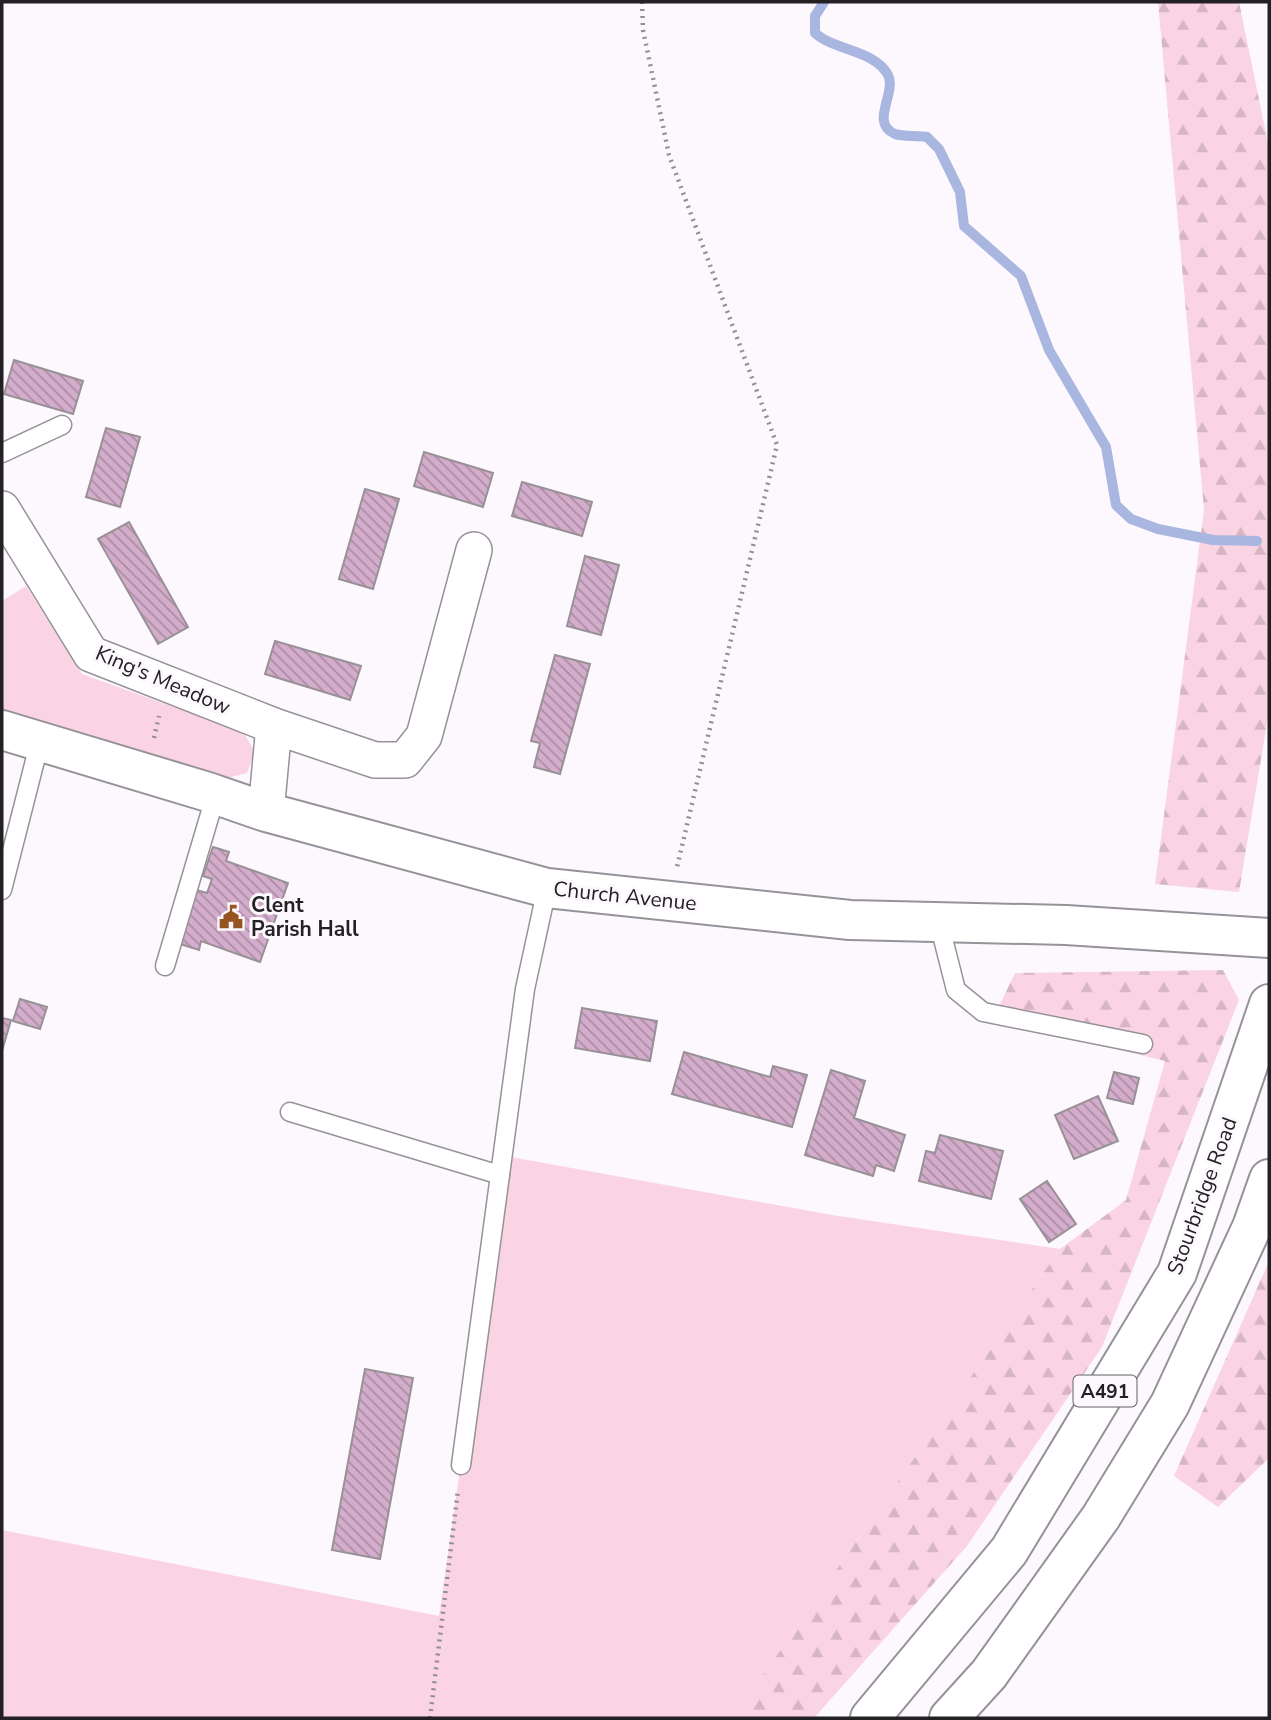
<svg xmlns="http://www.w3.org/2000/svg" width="1271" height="1720" font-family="'Nunito Sans',sans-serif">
<defs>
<pattern id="forest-firs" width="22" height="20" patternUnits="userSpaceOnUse" patternTransform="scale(1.75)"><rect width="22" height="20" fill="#fbd4e3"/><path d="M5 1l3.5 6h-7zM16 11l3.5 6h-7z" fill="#d7b6c3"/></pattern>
<pattern id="building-back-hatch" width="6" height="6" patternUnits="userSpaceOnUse" patternTransform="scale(1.75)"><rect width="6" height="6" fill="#d4adcc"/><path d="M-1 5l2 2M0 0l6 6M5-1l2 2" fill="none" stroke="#ac8ca5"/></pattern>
</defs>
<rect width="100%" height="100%" fill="#fcf8fe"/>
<!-- green -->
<g fill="#fbd4e3">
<path d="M26 586 82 674 243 732 255 752 247 773 223 779 2 712V601Z"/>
<path d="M505 1156 832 1215 1060 1249 733 1718H2V1530L439 1616Z"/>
</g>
<!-- forest -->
<g fill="url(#forest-firs)">
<path d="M1158 2H1239L1269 148V711L1239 892 1155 884 1204 510Z"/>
<path d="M1223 970 1239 1000 1102 1347 967 1546 814 1718H733L1060 1249 1126 1200 1165 1061 993 1019 1015 973Z"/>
<path d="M1269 1261V1458L1218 1507 1174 1476Z"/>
</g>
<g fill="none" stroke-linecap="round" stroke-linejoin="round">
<!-- stream -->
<path stroke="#a9b6e0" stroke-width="10" d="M824 2 815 16V33C835 51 875 50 888 75 897 93 869 123 895 134 903 137 918 135 927 137L939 149 960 192 964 226 1021 276 1049 350 1106 447 1116 505 1131 519 1158 529 1213 540 1257 541"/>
</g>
<!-- building -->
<g fill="url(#building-back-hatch)" stroke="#989196" stroke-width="2">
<path d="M14 360 83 381 73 414 4 394Z"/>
<path d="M106 428 140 437 120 507 86 497Z"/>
<path d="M424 452 493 473 483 507 414 486Z"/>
<path d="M522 482 592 502 582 536 512 516Z"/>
<path d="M365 489 399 499 373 589 339 579Z"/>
<path d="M129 522 188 627 158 644 98 539Z"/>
<path d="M585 556 619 565 601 635 567 626Z"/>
<path d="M275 641 361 666 350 700 265 674Z"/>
<path d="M555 655 590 664 560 774 534 767 540 743 531 741Z"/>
<path d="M213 847 229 852 226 861 288 883 260 962 201 941 199 950 177 943 196 890 207 893 212 879 203 876Z"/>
<path d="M20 999 47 1007 40 1029 13 1021Z"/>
<path d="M582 1008 657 1021 650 1061 575 1048Z"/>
<path d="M2 1018 11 1020 2 1051Z"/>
<path d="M684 1052 770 1077 773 1066 807 1075 792 1127 672 1094Z"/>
<path d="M831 1070 865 1081 854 1118 905 1135 894 1171 876 1165 873 1176 805 1155Z"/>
<path d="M1114 1072 1139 1078 1133 1104 1107 1098Z"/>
<path d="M1098 1096 1118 1141 1074 1159 1055 1115Z"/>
<path d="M940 1135 1003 1151 991 1199 919 1181 926 1151 935 1153Z"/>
<path d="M1047 1181 1076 1224 1049 1242 1020 1199Z"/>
<path d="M365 1369 413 1378 380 1559 332 1550Z"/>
</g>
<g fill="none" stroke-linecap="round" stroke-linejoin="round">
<!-- lane casing -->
<g stroke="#969299" stroke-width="21">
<g id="lane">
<path d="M2 453 62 425"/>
<path d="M2 890 40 741"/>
<path d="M939 923 956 990 983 1012 1143 1044"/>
<path d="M165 966 216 794"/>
<path d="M290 1112 500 1175"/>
<path d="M461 1465 525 989 547 888"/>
</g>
</g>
<!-- street casing -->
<g stroke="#969299" stroke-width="38">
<g id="street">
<path d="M2 509 91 654 274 726 375 760H405L424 736 474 550"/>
<path d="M266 812 274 726"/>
</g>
</g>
<!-- secondary casing -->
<g stroke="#969299" stroke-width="42">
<path id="secondary" d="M2 730 208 792 266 812 547 888 850 920 1066 925 1269 938"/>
</g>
<!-- highway casing -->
<g stroke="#969299" stroke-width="42">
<g id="highway">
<path d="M870 1718 1009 1551 1177 1273 1269 1004"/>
<path d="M949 1718 989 1674 1101 1517 1170 1404 1252 1227 1269 1179"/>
</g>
</g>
<!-- path -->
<g stroke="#928f93" stroke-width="4.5" stroke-dasharray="2 5" stroke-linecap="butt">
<path d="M642 2 643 30 669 155 777 445 677 867"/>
<path d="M154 738 159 716"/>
<path d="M430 1718 458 1490"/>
</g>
<!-- lane -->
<use href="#lane" stroke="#fff" stroke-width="18"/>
<!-- street -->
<use href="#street" stroke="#fff" stroke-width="35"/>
<!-- secondary -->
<use href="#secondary" stroke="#fff" stroke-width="38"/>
<!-- highway -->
<use href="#highway" stroke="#fff" stroke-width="38"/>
</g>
<!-- icons -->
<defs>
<g id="civic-bare" transform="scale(1.89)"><path d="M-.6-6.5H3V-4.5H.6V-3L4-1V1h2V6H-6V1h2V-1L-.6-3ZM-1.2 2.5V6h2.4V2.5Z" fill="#955420" stroke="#fcf8fe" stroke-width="2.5" paint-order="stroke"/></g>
</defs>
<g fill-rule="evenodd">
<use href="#civic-bare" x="231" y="917"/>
</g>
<g text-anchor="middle" stroke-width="6" stroke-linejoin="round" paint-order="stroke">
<!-- shield labels -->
<rect fill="#fcf8fe" stroke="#646265" stroke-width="2" x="1073.5" y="1375.5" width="63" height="31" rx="5"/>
<g font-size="19" font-weight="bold" fill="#232124">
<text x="1105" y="1398">A491</text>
</g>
<!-- street labels -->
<g font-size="21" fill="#232124" stroke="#fcf8fe">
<text transform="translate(163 680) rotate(23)" y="7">King's Meadow</text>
<text transform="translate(625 896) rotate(6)" y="7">Church Avenue</text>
<text transform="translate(1202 1196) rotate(-70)" y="7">Stourbridge Road</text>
</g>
<!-- poi labels -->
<g font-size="21" font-weight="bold" fill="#232124" stroke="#fcf8fe" text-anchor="start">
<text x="251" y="912">Clent<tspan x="251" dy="24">Parish Hall</tspan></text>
</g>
</g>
<!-- border -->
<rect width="1271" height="1720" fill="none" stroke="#232124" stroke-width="7"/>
</svg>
